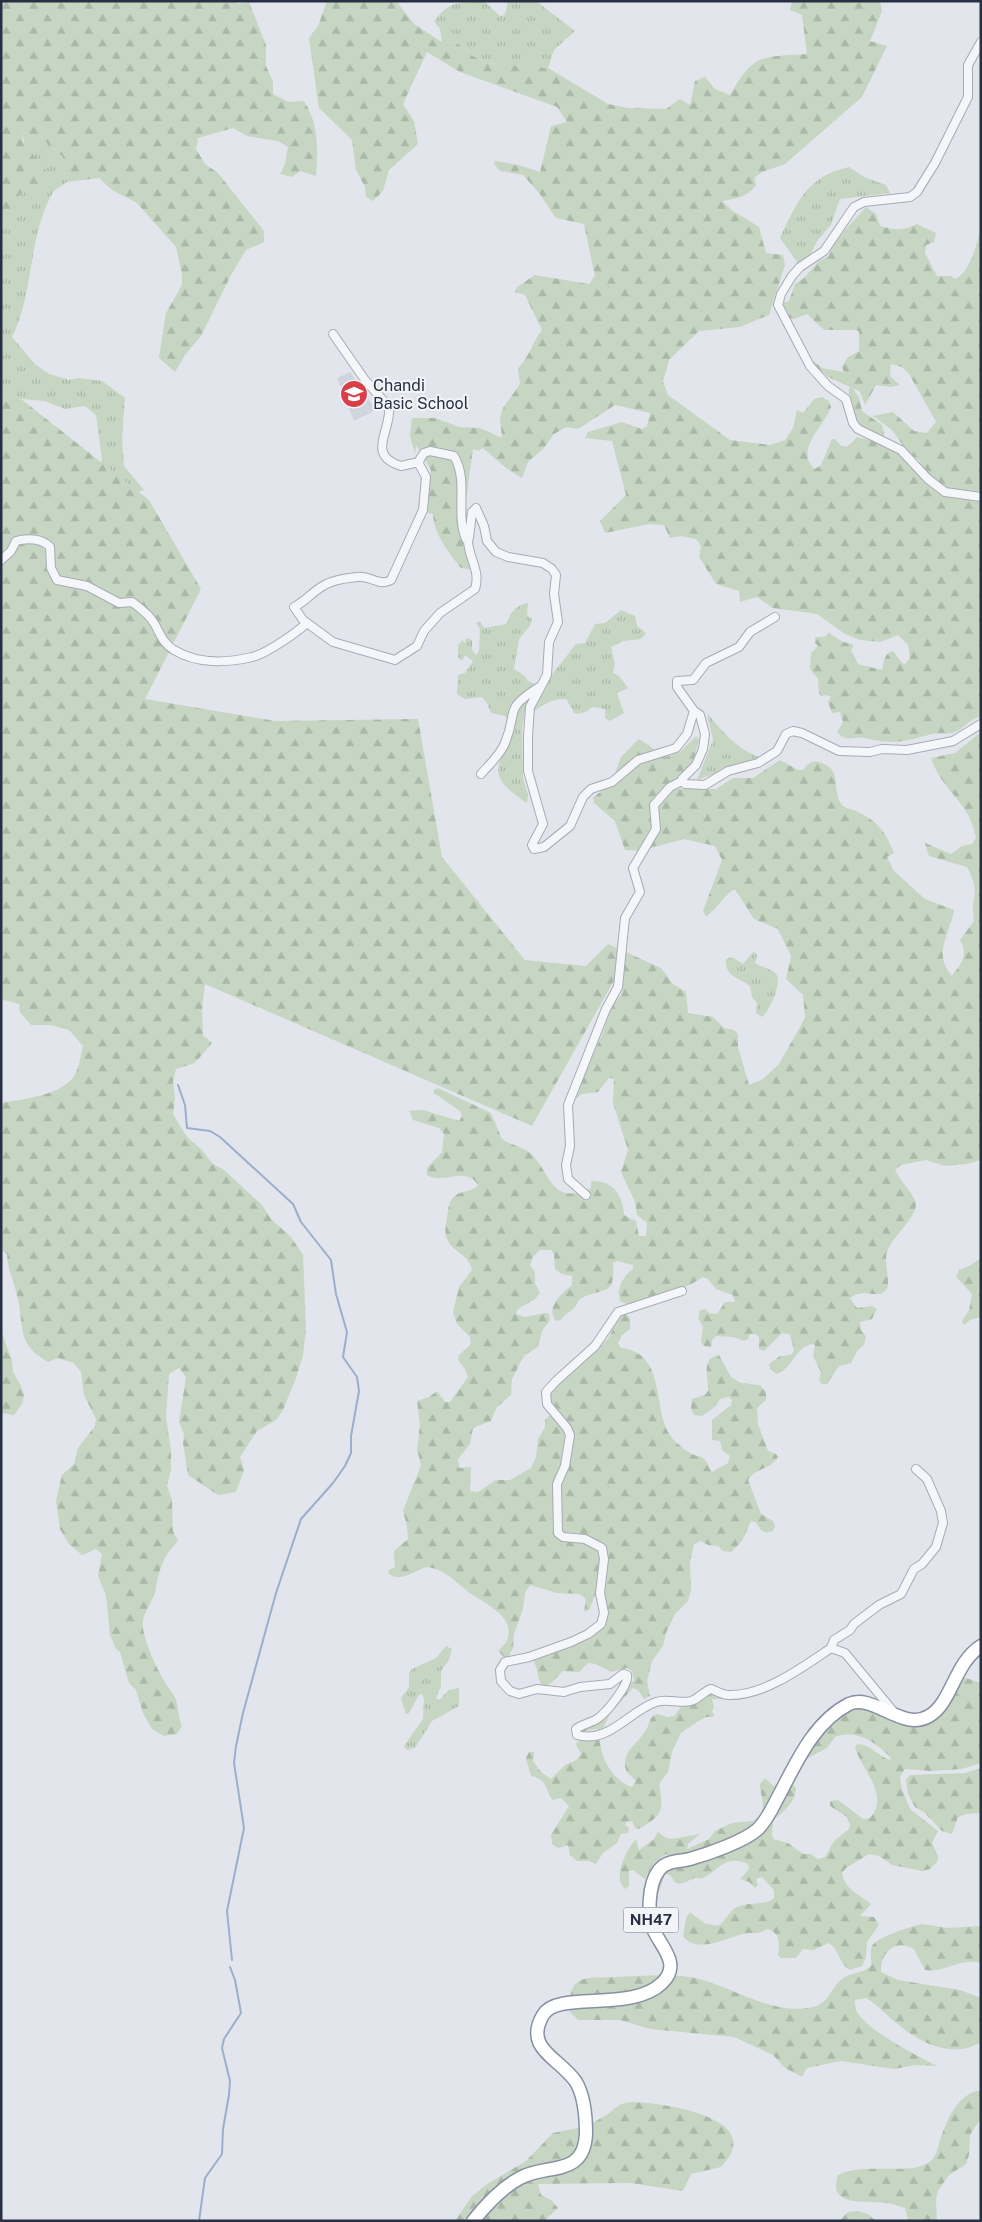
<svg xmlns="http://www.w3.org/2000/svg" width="982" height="2222" font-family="'Public Sans',sans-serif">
<defs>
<pattern id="grass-tufts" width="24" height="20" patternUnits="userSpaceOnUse" patternTransform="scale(1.25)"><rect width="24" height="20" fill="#c6d6c2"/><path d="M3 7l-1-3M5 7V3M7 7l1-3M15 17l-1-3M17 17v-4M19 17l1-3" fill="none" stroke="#aab8a8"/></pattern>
<pattern id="forest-firs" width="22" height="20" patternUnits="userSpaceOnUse" patternTransform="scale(1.25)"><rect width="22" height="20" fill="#c6d6c2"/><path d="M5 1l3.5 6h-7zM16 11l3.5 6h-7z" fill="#aab8a8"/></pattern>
</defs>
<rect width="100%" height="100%" fill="#e2e5eb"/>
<!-- built -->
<path fill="#d0d4dd" d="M350 372 376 410 354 421 337 378Z"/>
<!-- grass -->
<g fill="url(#grass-tufts)">
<path d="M508 1H536L575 31 554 50 548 68 487 63 473 56 457 43 442 42 440 29 434 21C450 0 460 2 485 2L500 16 505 15Z"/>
<path d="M22 133 41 137 63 157 67 182C62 186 54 189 52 194 28 237 34 294 12 337L35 364 49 374 69 380 78 378 102 381 125 398 122 438 124 466 144 490 114 499 93 484 102 460 96 415 85 406 65 409 45 401 21 399 15 395 5 398 1 394V219L21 192 37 189Z"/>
<path d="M849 167 864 177 886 185 890 193 840 199 831 225 817 241 810 255 798 263 780 238C797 202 807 176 849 167Z"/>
<path d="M528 603 527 615 532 619 530 626 519 639 514 669 525 676 528 681 535 684 534 691 527 699 522 728 523 778 528 795 527 803C486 776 496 769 514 728L505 716 491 713 487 703 482 697 465 699 457 694 458 675 465 673 473 661 465 655 462 661 458 657V646L462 640 465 643 466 638 472 640V650L476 655 479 651 480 629 476 623 480 621 484 628 506 624C511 612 515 606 528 603Z"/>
<path d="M621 610 635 616 637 626 646 633 641 639 623 641 611 647 615 664 613 673 619 676 628 688 617 693 624 713 610 721 605 718V709L592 707 586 712 575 714 566 699C552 699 544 704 533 712 540 684 560 666 576 644L585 643 595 624 605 623Z"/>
<path d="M707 713C721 730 738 751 760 757L697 780 713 740Z"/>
<path d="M754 951 757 955 755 963C761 967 772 969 776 974 783 982 769 1012 762 1017L756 1013 757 1003 752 997 750 986C739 977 724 977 726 959L732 957 743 964Z"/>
<path d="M446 1646 452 1649 449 1660 441 1671V1686L436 1698 439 1700 449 1690 459 1688V1706L432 1721 415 1748 407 1750 404 1746 423 1719 424 1698 422 1694 419 1695 409 1713 406 1714 401 1698 409 1687V1673L412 1669 436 1658Z"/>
</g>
<!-- forest -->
<g fill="url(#forest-firs)">
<path d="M1 1H237V4L249 2 266 45V66L273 82V94L288 102 304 101C319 124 318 150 316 176L300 171 292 177 280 174 285 164 288 147 278 141 247 136 233 128 198 138 196 149 205 164 218 173 264 231V242L246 250 231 275 201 336 185 355 175 372 159 358 166 313 182 285V274L176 247 137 203 112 190 99 178 67 182 63 157 41 137 22 133 23 142 49 174 37 189 21 193 1 219Z"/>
<path d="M327 1H396L414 24 442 42 457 43 473 56 487 63 548 68 608 104 628 108 666 109 680 99 690 105 695 81 705 77 715 89 730 95C754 53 761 57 807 54L802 15 790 10 792 1H880L882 11 870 41 887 46 862 97 785 164 762 172 754 178 756 185C748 197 735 199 722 201L733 211 759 227 766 253 783 255 785 265 769 315 740 327 699 331 669 360 663 382 668 395 730 440 770 445 785 440 793 428 797 410 803 413 814 399 822 397 829 401 831 407C825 425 793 451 815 469L821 465 832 439H835L841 446 847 447 857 437 886 444 897 451 943 494 957 498 981 501V717C969 718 966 728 955 732 948 735 940 732 932 734 903 742 895 745 865 738 853 736 847 743 837 732L843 722 840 712 832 713 828 702 831 696 824 695 822 697 819 693 818 679 810 669 811 653 818 646 815 643V637H824L829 633 843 642 852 644 854 646 851 650 858 664 882 670C884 662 884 653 893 651L902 663 905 664 910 658 908 645 898 635 880 642 860 640 845 634 817 614 773 608 757 597 740 602 739 591 716 584 699 557 701 546 696 539 681 536 670 538 664 525 649 524 605 533 600 521 626 495 612 441 585 438 588 432 622 422 642 429 647 426 650 413 615 405 578 429 566 427 554 434 544 448 528 462 522 478 506 468 483 448 478 451 473 449 462 528 464 551 474 570 461 568C449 553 434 535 433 514L424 512 431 470 416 445 415 454 410 436 412 418H435L459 427 480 428 502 438 500 418 503 408 520 384 518 368C530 356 532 343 542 330L525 295 515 292 517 287 535 275 589 284 595 276 584 224 556 218 539 193 523 175 500 171 494 164 495 161 519 165 540 172 551 126 567 122 557 107 460 72 427 52 403 104 414 121 418 144 389 170 383 191 373 201 366 197 365 187 356 170 352 140 319 108 309 38 318 26Z"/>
<path d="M866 207 876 214 880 226C894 230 904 231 917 224L936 233 934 242 926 245 925 253 937 276H951L955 279C971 273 980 236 981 221V491L957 492 945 488 921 467 920 461 916 457 912 458 892 430 873 416 893 412 914 431 927 433 936 422 909 374 902 367 891 364 890 376 900 385 891 387 876 385 865 405 860 392 852 388 859 397 862 411 882 425 885 439C859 427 859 430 852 402 850 396 847 392 850 387L828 377 813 364 814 361 822 368 844 372 842 367 847 358 859 351V332L857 330H824L807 314 794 319 789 318 783 307 784 302 789 301 795 284 804 278 819 261 829 256C832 241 856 219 866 207Z"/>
<path d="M1 394 5 398 15 395 21 399 149 500 201 589 145 699 275 721 418 719 442 857 525 960 586 966 608 944 661 968 673 984 686 992 688 1013 713 1017 724 1028 734 1030 738 1034V1047L749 1085 763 1079 779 1064 805 1018 803 995 786 979 791 956 778 929 754 919 735 889C722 896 720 907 706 916L703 911 722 860 715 846 684 839 640 851 625 850 615 821 594 803 593 798 612 782 621 757 639 739 666 757 680 752 696 736 699 740 692 765 654 797 655 804 666 794 677 789H716L733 778H753L780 760 798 770H803C809 763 812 759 822 763 843 771 831 791 842 805 846 809 852 809 856 811 878 821 885 831 894 853L887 857 894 871 925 899 954 910C950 934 932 954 952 976 961 964 969 955 960 940L974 921C970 893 982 896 967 867L929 856 925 843 951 854 962 846 972 844 976 838C970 801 942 792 931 758L955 753 981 732V1160L967 1164 945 1166 926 1160 901 1165 895 1170C899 1179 915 1196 916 1203 917 1218 893 1235 887 1252 883 1263 892 1282 886 1290 878 1300 863 1287 850 1298L857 1308 872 1306 877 1309 872 1319 860 1322 861 1330 866 1336 864 1345 857 1351 851 1363 839 1366 827 1384H822L819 1380 821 1372 813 1356 815 1345 813 1344C795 1346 792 1371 776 1374L770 1369 769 1364 780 1356 791 1355 794 1351 790 1334 782 1333 764 1351 759 1349V1337L755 1334H750L748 1339 744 1341 733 1337 716 1336 712 1340 711 1347 704 1346 701 1342 703 1327 698 1318 700 1310 705 1309 709 1313 717 1314 725 1302H735L733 1295 716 1289 708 1279 703 1277 690 1285 659 1294 635 1307 621 1302C615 1289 623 1277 633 1269V1265L617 1261 613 1263C615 1298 605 1286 582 1298 577 1300 578 1304 575 1307 570 1313 566 1312 561 1320L556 1321C545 1308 562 1293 572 1285V1276L562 1274 555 1269 554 1254 551 1250H540L533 1257 530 1265 535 1272V1283L540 1293 535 1299 518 1309 516 1314 524 1317 546 1313 549 1314 550 1320 542 1331 538 1347 525 1355 520 1363 512 1379 511 1395 497 1407 491 1421 473 1428 470 1444 458 1459 459 1468 471 1467 470 1491 478 1492 496 1480H510L531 1468 536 1457 538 1439 545 1427V1420L551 1414 567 1434 566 1472 574 1434C567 1426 547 1406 548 1396 550 1377 593 1355 606 1341 614 1332 614 1318 626 1314L630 1318V1329L622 1335 618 1343 621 1348C665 1353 653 1403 668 1432 671 1438 684 1450 690 1453 694 1456 700 1455 704 1459 708 1463 708 1468 712 1472L728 1463 730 1456 722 1450 720 1441 712 1440V1420L731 1405 732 1400 728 1397 720 1399 716 1406 702 1416 694 1415 691 1408 692 1399 705 1395 708 1391C709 1378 700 1358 719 1355L731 1377 741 1383 760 1385 766 1392V1400L757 1408 758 1424 768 1451 776 1454 778 1457C770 1470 755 1468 748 1480L761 1514 773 1521 775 1526 773 1531 766 1533 761 1530 756 1522 751 1521 742 1541 731 1552 723 1551 718 1546 708 1545 701 1541 694 1544 690 1562 691 1590 688 1601 675 1614 666 1633 663 1646 652 1661 647 1681 650 1696 644 1699 638 1690 633 1688 610 1714 603 1728 580 1732V1730L606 1715 634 1680 632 1671 627 1668 611 1672 596 1664 588 1663 579 1672 563 1671C551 1683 541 1698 537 1670 536 1664 533 1664 535 1659 559 1649 637 1629 596 1593L589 1610 584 1612 586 1599 579 1594 557 1593 530 1585 525 1593 523 1609 514 1634 513 1648 509 1656 505 1658 498 1651C501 1648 504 1645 506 1642 519 1618 484 1603 470 1593 455 1582 447 1570 427 1567 414 1570 401 1584 388 1573L389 1570 395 1567 394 1551 408 1539 407 1526 403 1511 421 1465 417 1449 420 1425 417 1401 429 1397 437 1391 445 1402H450L468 1377 465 1369 458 1360 459 1355 471 1344 470 1337 457 1324 453 1312 459 1287 472 1270C468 1248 438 1253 447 1218 448 1212 448 1204 452 1199 459 1189 471 1194 478 1185 466 1165 441 1185 427 1175V1168L442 1152 444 1134 439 1128 413 1120 409 1111 423 1110 459 1121 462 1116 460 1111 434 1093V1090L438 1088 491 1113 502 1139C510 1145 522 1146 530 1153 552 1173 550 1207 591 1188V1181C613 1180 623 1195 624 1215L636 1221 639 1236H646L647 1223 637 1215 635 1202 621 1172 628 1150 613 1103 614 1079 609 1078 598 1092 582 1094 577 1098 574 1095 602 1035 612 1006 622 994 625 961 532 1126 205 984 202 1009 203 1035 212 1043 195 1063 176 1069 173 1082 175 1097 173 1114 187 1137 201 1149 213 1164 223 1169 262 1205 271 1219 291 1237 303 1255 306 1328 303 1355 296 1378 283 1410 276 1420 257 1431 240 1457 244 1470 236 1492 218 1495 188 1475 183 1443 184 1434 179 1422 186 1377 179 1368 169 1374 166 1417 171 1451V1470L167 1486 172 1500 173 1531 178 1541C162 1557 159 1571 155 1592 152 1602 145 1611 143 1620 140 1634 158 1672 166 1684 169 1689 174 1694 176 1700 179 1709 178 1717 182 1726L177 1734 164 1736 152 1729 143 1713 136 1690 129 1683 120 1652 116 1649 110 1635 106 1595 98 1576 102 1554 96 1549 82 1555 69 1544 60 1529 56 1501 62 1475 74 1464 78 1448 95 1426 96 1419 84 1395 81 1372 74 1363 58 1358 48 1362C15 1343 25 1326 17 1295 14 1282 7 1267 7 1254L1 1250V1103C22 1099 61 1096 74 1076 79 1069 81 1054 83 1046L69 1030 51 1025H31L20 1012 19 1004 1 999Z"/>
<path d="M981 1258V1317L970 1320 964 1325 962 1321 969 1310 972 1294 956 1277 959 1270 971 1265Z"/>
<path d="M1 1331 12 1360 13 1372 21 1386 24 1395 22 1404 14 1415 1 1413Z"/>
<path d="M963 1677 981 1683V1763L962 1769 931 1771 905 1769 900 1777 902 1789 910 1809 938 1831 932 1843 938 1856 937 1862 930 1869 922 1871 892 1865 879 1856 869 1854 846 1868 842 1873C845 1890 859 1894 871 1904L860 1916 874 1917 879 1925 867 1942 866 1957 862 1966 850 1970C838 1963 840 1950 829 1943L814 1950 803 1949 796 1958H781L778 1955C780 1944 780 1933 768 1929 765 1930 764 1931 761 1932 756 1934 748 1932 742 1934 726 1939 695 1954 683 1936L686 1918 690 1912 704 1923 718 1926C725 1922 728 1913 735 1908 746 1901 766 1906 774 1898V1890L762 1877 756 1879 758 1885 755 1888 749 1882 740 1879 749 1869 748 1864C724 1854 720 1870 703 1878 699 1879 698 1878 695 1878 688 1880 684 1885 676 1883L670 1875 665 1874 658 1895 656 1916 654 1882 674 1856 666 1854 653 1864 645 1879 633 1870 629 1871V1886L625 1889C612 1878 626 1850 636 1839L639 1850 653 1840 658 1832 666 1838 672 1839 700 1834 688 1844 687 1849 709 1839 715 1831 732 1823 753 1821C770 1809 760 1799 760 1784L765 1778 773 1786 784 1781 791 1782 796 1788C795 1804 783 1811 773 1821L772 1834 773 1839 788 1843 803 1854H811L818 1859 825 1857 834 1841 849 1829 850 1824 847 1817 830 1806V1801L838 1800 863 1819 870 1818C891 1795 860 1768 855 1747L857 1744C870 1744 878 1756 890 1760L891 1758C875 1742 858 1729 835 1737L827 1748 802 1761 816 1737 852 1706 921 1721Z"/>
<path d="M709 1693 726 1697V1699H712L714 1707 712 1711 714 1715 713 1717H706L697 1722 681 1733 672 1752 668 1772 659 1784C664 1810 663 1815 639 1829L635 1828 632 1821 626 1822 625 1825 629 1828 628 1833 621 1834 617 1843 603 1853 596 1864 589 1861H577L570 1855 568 1845 558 1848 552 1844 551 1835 569 1806 561 1798 552 1800C545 1788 547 1779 531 1776L526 1758 529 1752H534L533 1761 541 1772 551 1779 565 1765 576 1760 581 1754 576 1745 577 1742 588 1737 600 1738C599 1757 614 1782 632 1787L636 1781C632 1776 625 1773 625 1765 624 1751 638 1742 645 1732 650 1725 648 1717 657 1714L668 1717 674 1716 681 1707Z"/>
<path d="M981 1768V1813L967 1814 958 1817 952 1834 942 1831 925 1813 915 1807 908 1794 906 1780 910 1775 965 1773Z"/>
<path d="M922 1924 948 1928 981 1926V1963C959 1957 946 1973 925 1970L914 1949C896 1938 880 1952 881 1972L898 1980 960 1990 981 1998V2042C954 2059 921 2044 899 2025 887 2016 878 2005 866 1998L855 2000C855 2003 855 2009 857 2012 869 2032 916 2055 937 2066L916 2065 894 2069 841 2061 807 2068 802 2077 785 2068 773 2055 734 2037 650 2029 620 2020H578L570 2012C568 1974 583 1978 615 1977 641 1976 669 1973 695 1978 732 1986 768 2014 808 2008 829 2005 828 1992 841 1980 849 1972 863 1974 871 1966 872 1960 869 1952 872 1946 877 1937 912 1926 922 1924Z"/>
<path d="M981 2090V2118L970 2135 969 2155 966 2164 949 2175 938 2191 936 2200 937 2221H908L905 2208C898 2206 892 2203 885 2203 865 2200 827 2208 838 2175 865 2161 912 2177 931 2161 938 2154 938 2145 941 2137 949 2116 958 2094 981 2090Z"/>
<path d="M631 2102C653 2102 746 2113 732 2151 730 2157 725 2162 721 2167L691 2174 683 2191 630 2183 538 2184 541 2195 551 2200 558 2208 544 2221H455L472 2196 489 2183 526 2161 553 2133 587 2126 605 2116 621 2104Z"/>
<path d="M858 2211 868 2214 876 2221H839L848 2212Z"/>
</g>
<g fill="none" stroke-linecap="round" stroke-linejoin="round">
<!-- stream -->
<g stroke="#9bafcd" stroke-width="2">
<path d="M178 1085 185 1105 187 1128 210 1131 220 1137 293 1204 301 1222 331 1260 336 1294 347 1332 343 1357 357 1377 359 1391 351 1436V1453L345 1466 333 1483 301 1519 276 1593 243 1713 236 1746 234 1763 244 1828 227 1911 232 1960"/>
<path d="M199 2221 205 2178 222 2154 223 2129 229 2095 230 2081 222 2048 224 2039 241 2013 235 1980 230 1967"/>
</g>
<!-- minor casing -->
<g stroke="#a7abb6" stroke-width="10">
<g id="minor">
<path d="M981 42 968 65V97L935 163 917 192 910 197 864 202 854 207 824 251 800 267 792 276 781 294 778 305 810 366 828 386 846 399 853 423 858 429 901 450 928 479 945 492 981 497"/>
<path d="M333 334 365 380 389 407C392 430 365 455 401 466L419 462"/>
<path d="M468 540C468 558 481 570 475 589L440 613 424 631 417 646 395 660 333 642 303 620 294 607C305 602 312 592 323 586 332 580 347 578 357 577 370 575 380 587 391 580L423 510 426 477 419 464 420 459 424 453 430 451 454 456C469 481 455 513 466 539L469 538 472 512 476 508 484 526 487 541 496 552 508 557 543 563 552 569 556 575 554 594 558 622 549 642 547 675 530 707 528 736V771L543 824 532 845 534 849 544 847 570 826 583 797 591 789 612 782 638 760 676 748 687 734 694 711 700 715 705 734 703 749 696 765 682 779 685 784 705 785 728 771 758 763 777 751 786 734 793 731 802 733 839 751 870 752 882 749 907 750 953 741 981 724"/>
<path d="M1 560 11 551 16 541C26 538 42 538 50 547L51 568 57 580 87 586 119 603 132 602C140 608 149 614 154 623 160 633 163 644 174 650 197 664 227 663 252 657 266 654 296 633 307 623"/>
<path d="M694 711 677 687V681L693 680 706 663 739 647 750 632 775 617"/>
<path d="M481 774C489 765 501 754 505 743 519 709 502 711 539 687"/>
<path d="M586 1195 568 1179 566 1165 570 1146 568 1105 606 1009 618 987 625 918 640 892 633 868 656 829 654 805 670 787 682 781"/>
<path d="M682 1291 618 1312 595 1346 556 1381 546 1392 547 1404 567 1428 570 1435 565 1466 557 1484 558 1533 563 1537 585 1539 602 1548 604 1559 600 1593 604 1613 601 1624 588 1634 571 1642 529 1657 505 1662 500 1670 501 1681 510 1691 519 1694 537 1689 564 1692 580 1687 610 1684 623 1674 627 1675C630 1684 606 1713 597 1719 591 1723 582 1724 576 1729L577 1735C609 1744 629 1711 656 1702 668 1698 680 1704 691 1701 698 1699 703 1692 711 1689 717 1691 722 1695 729 1695 764 1696 803 1667 831 1648L834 1640 850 1630 854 1624 879 1605 901 1594 914 1569 922 1564 936 1547 943 1523 941 1511 927 1479 916 1469"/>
<path d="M831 1648 845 1653 893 1711"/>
</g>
</g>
<!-- trunk casing -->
<g stroke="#8890a3" stroke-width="15">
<path id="trunk" d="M473 2221C486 2205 501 2188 520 2178 546 2163 584 2178 586 2134 586 2118 585 2097 576 2082 560 2058 523 2049 543 2015 557 1990 632 2013 662 1983 681 1965 663 1949 654 1931 647 1916 648 1884 659 1870 667 1860 679 1862 690 1859 708 1854 745 1841 758 1829 766 1821 771 1811 776 1801 795 1766 812 1723 849 1704 873 1693 903 1732 929 1716 952 1703 954 1663 981 1646"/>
</g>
<!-- minor -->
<use href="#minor" stroke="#f5f6f9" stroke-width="8"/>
<!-- trunk -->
<use href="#trunk" stroke="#fff" stroke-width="12"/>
</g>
<!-- icons -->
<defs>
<g id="school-disc" transform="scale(1.4375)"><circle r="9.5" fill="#d83f49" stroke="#f2f4f8"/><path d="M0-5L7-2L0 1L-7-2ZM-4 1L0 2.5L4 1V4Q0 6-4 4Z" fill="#fff"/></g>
</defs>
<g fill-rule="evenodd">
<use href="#school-disc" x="354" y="394"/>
</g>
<g text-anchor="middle" stroke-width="4" stroke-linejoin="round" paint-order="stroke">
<!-- shield labels -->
<rect fill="#f2f4f8" stroke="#656b7b" stroke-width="1" x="623.5" y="1907.5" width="55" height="25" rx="4"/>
<g font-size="15" font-weight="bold" fill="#293045">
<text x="651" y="1925">NH47</text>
</g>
<!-- poi labels -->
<g font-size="16" fill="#293045" stroke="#f2f4f8" text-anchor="start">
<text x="373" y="391">Chandi<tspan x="373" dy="18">Basic School</tspan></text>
</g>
</g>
<!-- border -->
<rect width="982" height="2222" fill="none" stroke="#293045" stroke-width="5"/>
</svg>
